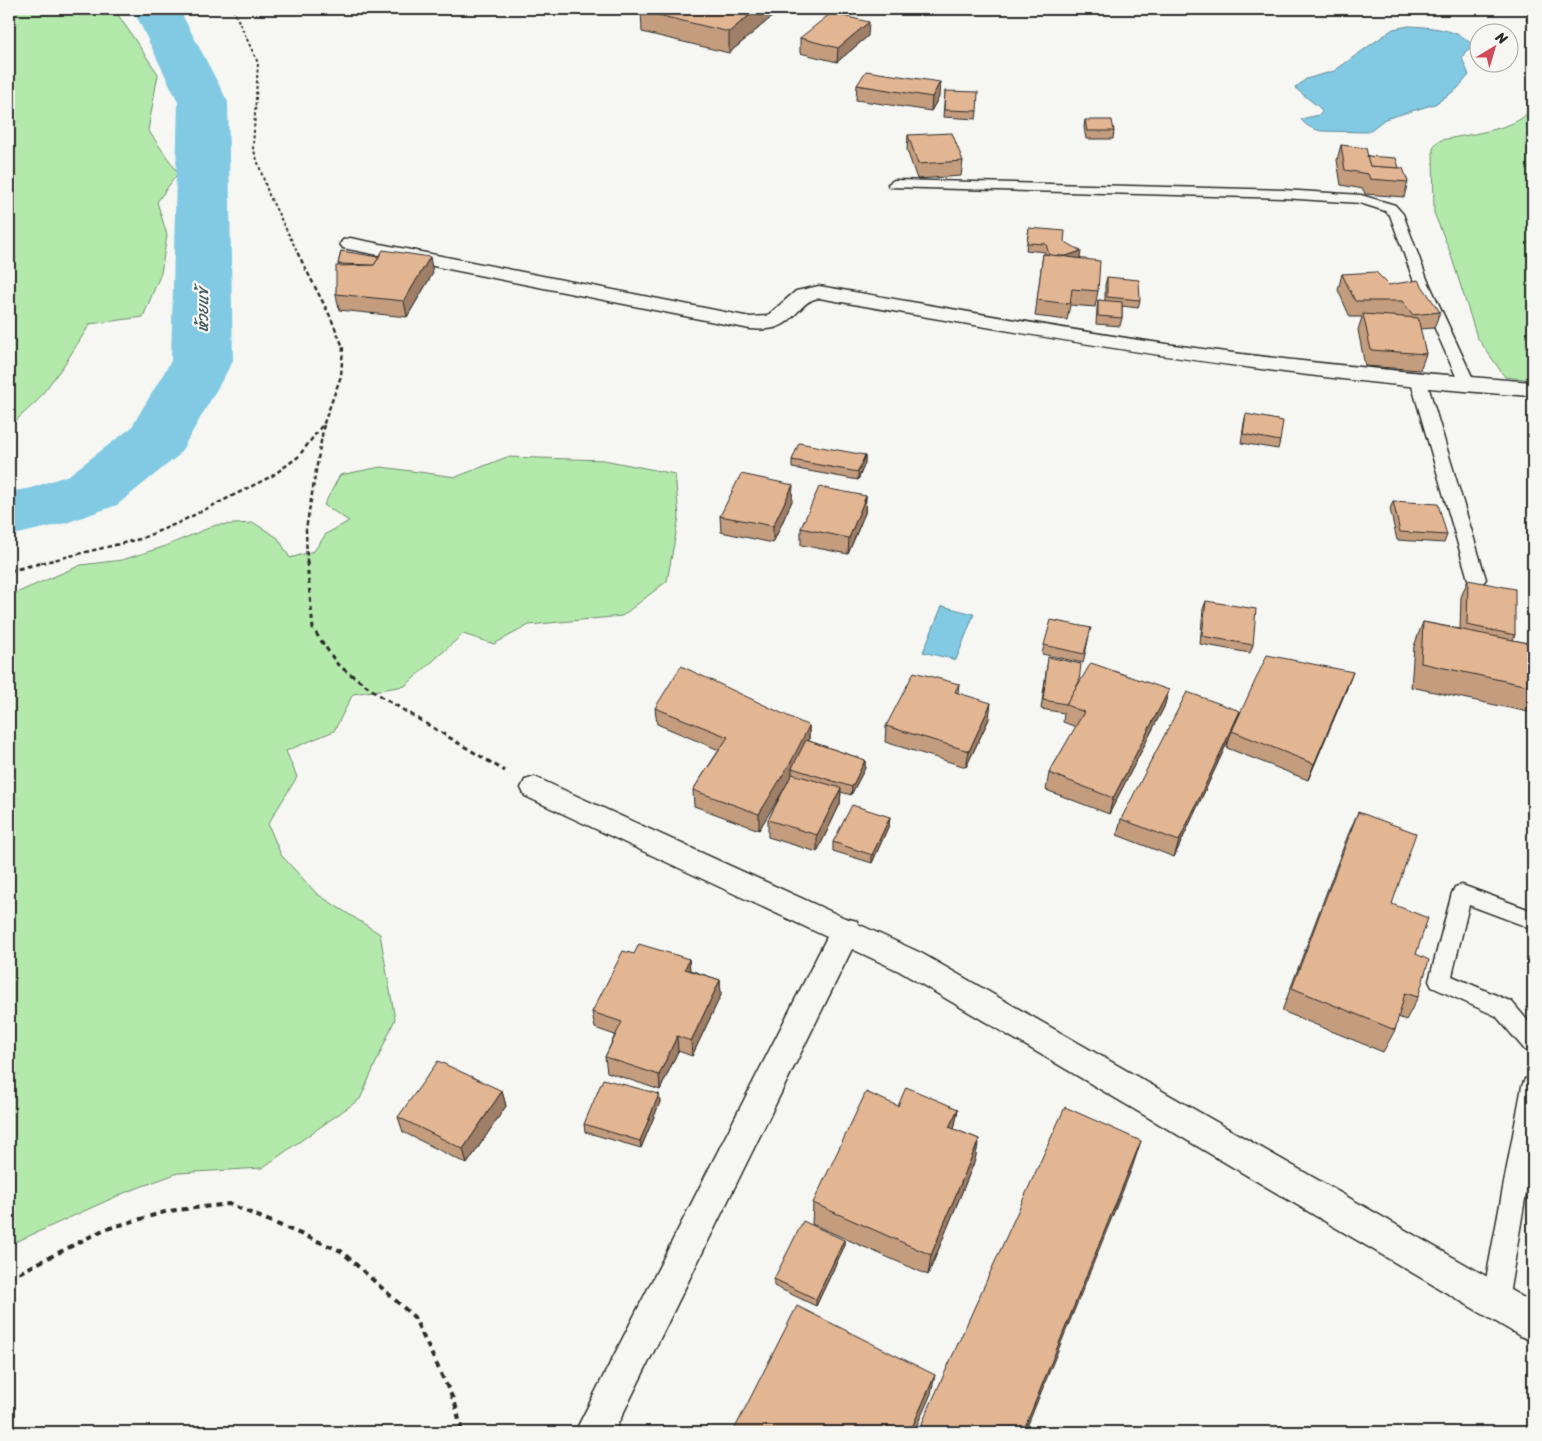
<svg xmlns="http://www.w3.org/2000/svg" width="1542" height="1441" font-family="Sriracha,'Playpen Sans Thai',sans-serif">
<rect width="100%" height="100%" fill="#f6f6f2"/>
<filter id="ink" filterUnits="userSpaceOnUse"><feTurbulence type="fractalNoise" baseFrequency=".02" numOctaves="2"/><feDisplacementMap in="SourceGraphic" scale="10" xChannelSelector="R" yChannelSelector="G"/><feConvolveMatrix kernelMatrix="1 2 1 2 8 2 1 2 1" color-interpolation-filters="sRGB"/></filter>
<g filter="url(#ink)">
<!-- green -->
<g fill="#b3eaac" stroke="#6f8a6c">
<path d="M9 9H114L158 74 148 130 178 173 157 202 167 235 161 273 143 317 90 324 64 365 37 401 9 427Z"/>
<path d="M1533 93V380L1505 377 1477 337 1449 249 1434 213 1433 148 1437 142 1442 140C1463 135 1516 130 1528 112 1531 107 1532 99 1533 93Z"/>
<path d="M507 457 604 460 675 474 679 517 667 581 622 616 529 625 494 644 463 634 405 686 353 694 334 731 286 751 297 777 268 824 281 855 317 894 380 934 395 1019 360 1099 262 1168 178 1173 124 1193 9 1245V596L81 565 122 560 163 547 216 525 254 523 278 538 290 558 314 551 326 534 349 521 324 505 340 475 381 467 456 477Z"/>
</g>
<!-- water -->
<g fill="#82cae3" stroke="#5f8a99">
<path d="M1409 26C1428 27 1461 29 1473 46L1465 52 1462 58 1469 75 1457 89 1435 104 1385 119 1368 132 1321 131C1314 129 1305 126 1301 119L1319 115 1322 112 1320 108 1295 88 1306 79 1334 71 1393 29Z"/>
<path d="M942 606 974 614 956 660 923 652Z"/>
</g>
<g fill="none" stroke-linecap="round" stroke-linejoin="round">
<!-- river -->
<path fill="#82cae3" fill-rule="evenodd" d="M133 9H179L228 102 233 361 179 455 117 505 66 523 9 536V492L31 488 69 475 131 428 171 361 178 102Z"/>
<!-- lane casing -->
<g stroke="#2b2b2b" stroke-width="3">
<g id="lane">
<path d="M894 180 1283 190 1361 195 1395 205 1403 214 1427 279 1475 383 1472 386H1462L1459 383 1413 279 1390 215 1385 211 1360 203 1283 198 889 187 888 184Z"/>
<path d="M1418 374 1423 376 1426 379 1486 579 1483 583 1477 585 1471 583 1468 579 1410 379 1413 376Z"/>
<path d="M1462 885 1533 911V929L1469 905 1452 976 1512 1002 1533 1027V1053L1525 1050 1496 1016 1432 987 1429 981 1452 893 1455 887Z"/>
<path d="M1533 1076V1151L1508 1301 1504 1310 1495 1313 1486 1310 1482 1301 1522 1086 1525 1079Z"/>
</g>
</g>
<!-- street casing -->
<g stroke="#2b2b2b" stroke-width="3">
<g id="street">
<path d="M350 238 750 317 767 316 796 291 819 286C942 307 1064 330 1188 347 1302 363 1418 373 1533 382V396C1293 381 1056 340 819 298 804 300 799 313 788 321 777 330 763 330 750 329L343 248 340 244 343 240Z"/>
<path d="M535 777 845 918 857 921 858 924 921 953 1533 1303V1341L1520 1336 899 971 852 949 614 1432H575L827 937 525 796 521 788 525 780Z"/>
</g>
</g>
<!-- path-far3 -->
<path stroke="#2b2b2b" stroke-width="2" stroke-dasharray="3 2.5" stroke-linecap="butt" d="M233 9 258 63 253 148 269 195 297 251"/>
<!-- path-far2 -->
<g stroke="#2b2b2b" stroke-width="2.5" stroke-dasharray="4.5 3" stroke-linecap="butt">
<path d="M41 563 140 539 178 523 272 476 298 457 324 423 341 376 343 347 330 316 296 250"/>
<path d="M307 563 306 529 324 424"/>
</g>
<!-- path-far1 -->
<g stroke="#2b2b2b" stroke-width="3" stroke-dasharray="5 4" stroke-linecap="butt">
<path d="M307 562 313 629 338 665 382 697 505 771"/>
<path d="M9 571 46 562"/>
</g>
<!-- path -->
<path stroke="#2b2b2b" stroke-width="4" stroke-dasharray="6 5" stroke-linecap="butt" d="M9 1278 103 1230 168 1211 229 1204 341 1251 414 1317 455 1403 462 1432"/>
<!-- lane -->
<use href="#lane" fill="#f6f6f2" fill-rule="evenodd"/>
<!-- street -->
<use href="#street" fill="#f6f6f2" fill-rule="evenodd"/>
</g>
<!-- wall -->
<g fill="#c39d7e" stroke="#2b2b2b">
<path d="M645 9H793L789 12 780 10 729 53 642 32 641 11Z"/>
<path d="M1529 13H1533V28L1526 20Z"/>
<path d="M868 36 837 62 800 53V38Z"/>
<path d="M857 85 939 97 931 111 856 100Z"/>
<path d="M945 91 977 111 976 119 943 117Z"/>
<path d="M1085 120 1114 131 1113 139H1086L1084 127Z"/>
<path d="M908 135 963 161 961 176 917 179 907 150Z"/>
<path d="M1341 145 1399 168 1408 182 1404 197 1365 194 1363 189 1341 185 1337 160Z"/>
<path d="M1029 228 1064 241 1080 259 1098 291 1095 307 1070 305 1067 320 1035 316 1043 254 1045 255V252L1026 250Z"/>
<path d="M341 251 433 273 407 317 339 310 336 294 339 266 338 264Z"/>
<path d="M1342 274 1389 285 1440 312 1434 328 1420 329 1426 354 1420 370 1365 366 1358 330 1362 317H1350L1338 290Z"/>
<path d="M1107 277 1140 300 1138 308 1122 306V318L1120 326 1096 324 1097 308 1098 300 1105 301V285Z"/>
<path d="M1246 414 1280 441 1278 449 1241 443 1244 423Z"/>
<path d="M865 455V463L858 480 792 468V460Z"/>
<path d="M866 496 865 513 848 554 801 545V528Z"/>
<path d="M792 501 773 543 721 532 720 516Z"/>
<path d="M1393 501 1447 535 1444 543 1397 540 1390 509Z"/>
<path d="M1468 580 1515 635 1513 640 1533 644V713L1411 687 1414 646 1423 622 1460 629 1461 597Z"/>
<path d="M1206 601 1253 645 1250 653 1200 644 1203 609Z"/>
<path d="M1089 636 1083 663 1042 654 1044 645Z"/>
<path d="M1047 665 1079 682 1169 690 1164 707 1109 814 1046 790 1049 773 1076 727 1063 722 1064 713 1041 709Z"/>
<path d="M959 684 958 693 989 719 966 767 885 742 886 726Z"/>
<path d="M1347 688 1308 780 1227 748 1229 739 1174 857 1117 835 1121 819 1240 711 1237 720Z"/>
<path d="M655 708 809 726V741L865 760V768L851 795 841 792 840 804 817 852 768 837V820L788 781 759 830 694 806 693 790 719 750 657 724Z"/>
<path d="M1358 812 1392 904 1416 954 1418 997 1406 1020 1398 1017 1395 1030 1383 1052 1282 1011 1348 835Z"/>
<path d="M890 817 889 825 872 863 833 851V842Z"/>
<path d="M634 954 689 959 690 970 720 980 721 995 692 1056 678 1051 660 1090 607 1072 605 1057 615 1035 595 1028 592 1012Z"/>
<path d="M502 1091 506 1106 467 1164 403 1132 398 1117Z"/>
<path d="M659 1094 660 1102 641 1148 585 1132 584 1124Z"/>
<path d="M898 1106 958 1109 954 1129 979 1139 975 1160 928 1275 812 1224 813 1203Z"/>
<path d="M844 1240V1247L816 1306 774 1286V1279Z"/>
</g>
<!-- shaded-wall -->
<g fill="#9f7f67" stroke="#2b2b2b">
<path d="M757 9H780V10L729 53V32Z"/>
<path d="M869 22 868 36 837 62 838 48Z"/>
<path d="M940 82 939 97 931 111 932 97Z"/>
<path d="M1081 251 1080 259 1065 264 1066 256Z"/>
<path d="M430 257 433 273 407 317 404 301Z"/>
<path d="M865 455V463L858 480V472Z"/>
<path d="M793 485 792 501 773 543V526Z"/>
<path d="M866 496 865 513 848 554 849 538Z"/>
<path d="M1353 672 1347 688 1308 780 1314 764Z"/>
<path d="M1169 690 1164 707 1109 814 1113 798Z"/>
<path d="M991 703 989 719 966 767 969 751Z"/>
<path d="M1240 711 1235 727 1232 731 1229 739 1174 857 1179 841Z"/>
<path d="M809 726V742L792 768V776L759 830V814Z"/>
<path d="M865 760V768L851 795 852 787Z"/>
<path d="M841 788 840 804 817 852V835Z"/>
<path d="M890 817 889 825 872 863V855Z"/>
<path d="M689 959 690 975 685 969Z"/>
<path d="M720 980 721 995 692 1056 691 1041Z"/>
<path d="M677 1036 678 1051 660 1090 659 1075Z"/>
<path d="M502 1091 506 1106 467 1164 463 1149Z"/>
<path d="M659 1094 660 1102 641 1148 640 1141Z"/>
<path d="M958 1109 954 1130 949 1127Z"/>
<path d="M979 1139 975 1160 928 1275 931 1255Z"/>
<path d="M1141 1141 1132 1168 1025 1432H1023Z"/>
<path d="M844 1240V1247L816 1306V1299Z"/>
<path d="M935 1375 931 1394 914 1432H910Z"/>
</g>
<!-- building -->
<g fill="#e3b693" stroke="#2b2b2b">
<path d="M645 9H757L729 32 641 11Z"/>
<path d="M831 13 869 22 838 48 800 38Z"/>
<path d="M1529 13H1533V18Z"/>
<path d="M866 71 940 82 932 97 857 85Z"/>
<path d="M945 91 978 92 977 111 944 110Z"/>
<path d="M1085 120H1112L1114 131H1087Z"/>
<path d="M952 133 963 161 918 164 908 135Z"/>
<path d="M1341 145 1366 148 1370 166 1403 168 1408 182 1370 179 1368 174 1345 170Z"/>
<path d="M1367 156 1396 158 1399 168 1370 166Z"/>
<path d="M1029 228 1065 231 1064 241 1081 251 1066 256H1059L1049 255 1046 244 1027 243Z"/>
<path d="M383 250 430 257 404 301 336 294V266L374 265Z"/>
<path d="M341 251 379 257 374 265 338 264Z"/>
<path d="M1043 254 1100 261 1098 291 1072 289 1070 304 1037 300Z"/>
<path d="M1376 272 1389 285 1418 280 1440 312 1413 315 1402 301H1355L1342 274Z"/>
<path d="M1107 277 1139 280 1140 300 1107 297Z"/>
<path d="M1098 300 1122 302V318L1098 316Z"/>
<path d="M1363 314 1418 318 1426 354 1371 350Z"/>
<path d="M1246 414 1283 421 1280 441 1243 434Z"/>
<path d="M799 443 865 455 858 472 792 460Z"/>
<path d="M741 474 793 485 773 526 720 516Z"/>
<path d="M819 487 866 496 849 538 801 528Z"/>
<path d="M1393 501 1438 504 1447 535 1400 532Z"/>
<path d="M1468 580 1515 589V635L1467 625Z"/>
<path d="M1206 601 1256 609 1253 645 1202 636Z"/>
<path d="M1051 620 1091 628 1084 654 1044 645Z"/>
<path d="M1423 622 1533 644V687L1421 663Z"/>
<path d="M1267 655 1353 672 1314 764 1232 731Z"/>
<path d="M1048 657 1081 664 1079 682 1066 704 1043 700Z"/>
<path d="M1091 663 1169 690 1113 798 1049 773 1084 712 1066 705Z"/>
<path d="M681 666 809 726 792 760 759 814 693 790 728 737 655 708Z"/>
<path d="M914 672 959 684 955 692 991 703 969 751 886 726Z"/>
<path d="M1187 692 1240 711 1179 841 1121 819Z"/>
<path d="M806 740 865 760 852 787 792 768Z"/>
<path d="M792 774 841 788 817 835 768 820Z"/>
<path d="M852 805 890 817 872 855 833 842Z"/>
<path d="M1358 812 1416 833 1392 904 1428 918 1416 954 1429 960 1418 997 1405 993 1395 1030 1292 988Z"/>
<path d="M639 944 689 959 685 969 720 980 691 1041 677 1036 659 1075 605 1057 622 1022 592 1012 623 951 634 954Z"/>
<path d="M438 1061 502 1091 463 1149 398 1117Z"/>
<path d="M603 1079 659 1094 640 1141 584 1124Z"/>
<path d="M906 1087 958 1109 949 1127 979 1139 931 1255 813 1203 866 1092 898 1106Z"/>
<path d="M1065 1107 1141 1141 1023 1432H918Z"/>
<path d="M803 1221 844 1240 816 1299 774 1279Z"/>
<path d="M797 1306 935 1375 910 1432H733Z"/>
</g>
</g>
<g text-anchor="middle" stroke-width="4.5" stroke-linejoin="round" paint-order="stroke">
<!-- far-water labels -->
<g font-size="16" font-style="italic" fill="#455b62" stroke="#f6f6f2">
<text transform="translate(202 310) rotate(-90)" y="6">ห้วยแข้</text>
</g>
</g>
<!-- margin -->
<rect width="1542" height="1441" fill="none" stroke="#f6f6f2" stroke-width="30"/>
<rect x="15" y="15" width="1512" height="1411" fill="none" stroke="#2b2b2b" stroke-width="2" filter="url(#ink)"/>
<!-- north arrow -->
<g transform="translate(1494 48) rotate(38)"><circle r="24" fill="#f6f6f2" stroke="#a5a5a2"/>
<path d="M0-4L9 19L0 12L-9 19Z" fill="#d1495b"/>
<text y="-8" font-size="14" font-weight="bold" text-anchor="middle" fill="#2b2b2b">N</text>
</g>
</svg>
